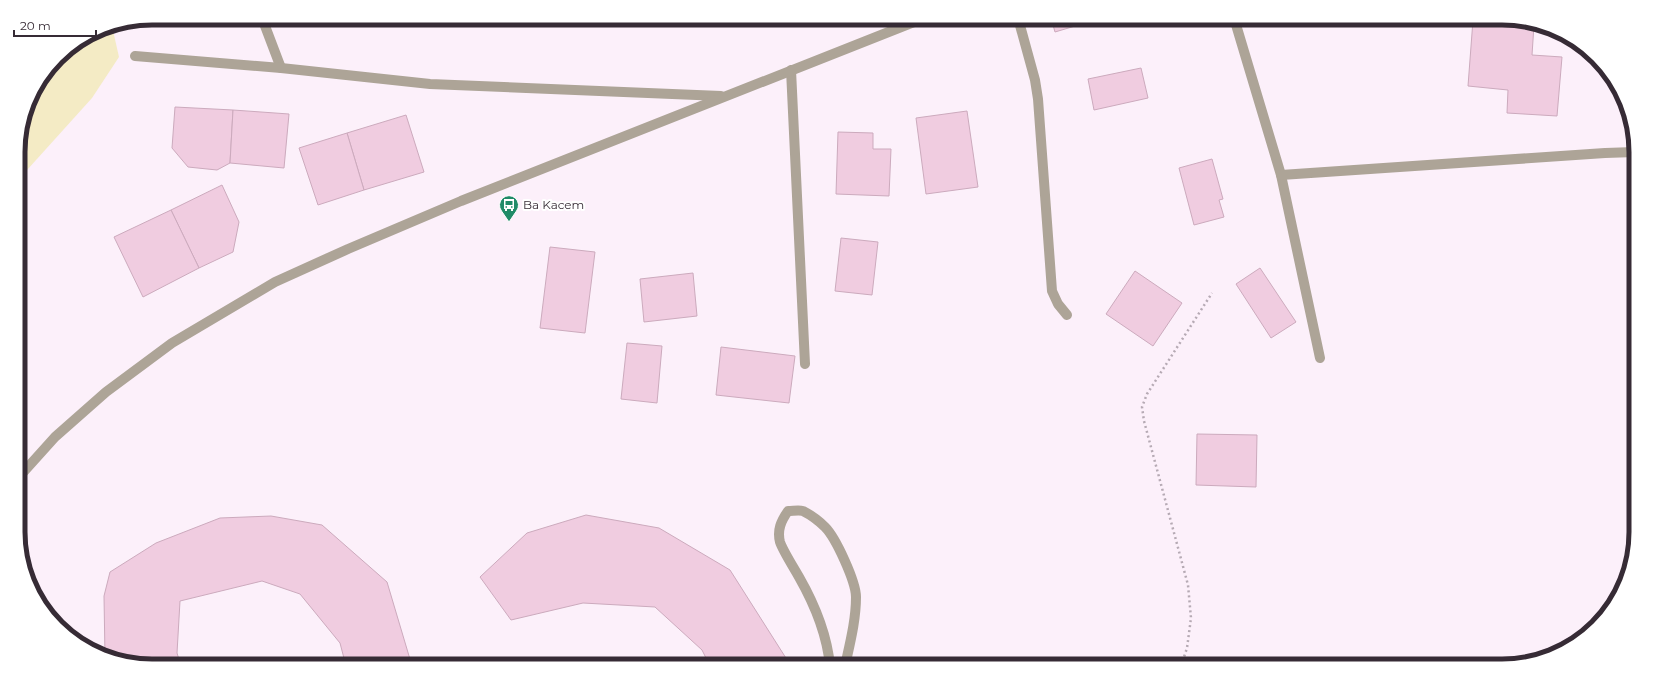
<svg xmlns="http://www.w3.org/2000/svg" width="1654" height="684" font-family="Montserrat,sans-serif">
<rect width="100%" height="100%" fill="#fcf0fa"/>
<!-- sand -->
<path fill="#f4ebc5" d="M112 26 119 57 92 98 18 180V143L32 93 63 51 101 28Z"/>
<!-- building -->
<g fill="#f0cce0" stroke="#ccaabd">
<path d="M1051 18H1102L1055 32Z"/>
<path d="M1473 20 1534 25 1532 55 1562 57 1557 116 1507 113 1508 90 1468 86Z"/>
<path d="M1141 68 1148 98 1094 110 1088 79Z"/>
<path d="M175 107 233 110 230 163 217 170 188 167 172 148Z"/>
<path d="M233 110 289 114 284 168 230 163Z"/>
<path d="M967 111 978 187 926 194 916 118Z"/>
<path d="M406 115 424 172 364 190 347 133Z"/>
<path d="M838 132 873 133V149H891L889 196 836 194Z"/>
<path d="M347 133 364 190 318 205 299 148Z"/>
<path d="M1212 159 1223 199 1219 200 1224 217 1194 225 1179 168Z"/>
<path d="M222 185 239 222 233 252 199 268 171 210Z"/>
<path d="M171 210 199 268 143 297 114 237Z"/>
<path d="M841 238 878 242 872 295 835 291Z"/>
<path d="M550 247 595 252 585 333 540 328Z"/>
<path d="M1260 268 1296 322 1271 338 1236 284Z"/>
<path d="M1135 271 1182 303 1153 346 1106 314Z"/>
<path d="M693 273 697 316 644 322 640 279Z"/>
<path d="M627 343 662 346 657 403 621 399Z"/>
<path d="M721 347 795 356 789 403 716 395Z"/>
<path d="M1197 434 1257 435 1256 487 1196 485Z"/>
<path d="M586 515 659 528 730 570 791 666H710L702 650 655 607 583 603 511 620 480 577 527 533Z"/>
<path d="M271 516 322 525 387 582 412 666H346L340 643 300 594 262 581 180 601 177 653 181 666H152L105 657 104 596 110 572 156 543 220 518Z"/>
</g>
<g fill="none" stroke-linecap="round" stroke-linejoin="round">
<!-- path -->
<path stroke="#b6aab4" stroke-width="2.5" stroke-dasharray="2 3" stroke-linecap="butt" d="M1181 666 1187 648 1191 618 1188 585 1144 421 1142 407 1147 394 1212 293"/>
<!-- minor -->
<g stroke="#ada497" stroke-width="10">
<path d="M262 18 281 68"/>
<path d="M1018 18 1035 80 1038 99 1052 291 1058 304 1067 315"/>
<path d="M1234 18 1281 175 1320 358"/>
<path d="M135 56 281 68 430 84 721 96"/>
<path d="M791 70 805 364"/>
<path d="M1281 175 1605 153 1635 152"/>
<path d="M19 477 55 437 106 392 172 343 275 282 348 249 461 201 924 18"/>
<path d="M830 666C827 634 815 605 799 577 794 568 783 551 780 542 777 530 781 521 788 511 793 511 799 510 803 511 811 515 819 521 825 527 836 538 856 582 856 597 856 620 850 643 845 666"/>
</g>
</g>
<!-- icons -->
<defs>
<g id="bus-pin" transform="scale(1)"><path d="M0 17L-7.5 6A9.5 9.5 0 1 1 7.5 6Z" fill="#208b68" stroke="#fff"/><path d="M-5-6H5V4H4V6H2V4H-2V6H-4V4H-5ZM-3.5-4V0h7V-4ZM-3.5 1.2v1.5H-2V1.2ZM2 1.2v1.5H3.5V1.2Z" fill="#fff"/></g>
</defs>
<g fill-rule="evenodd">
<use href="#bus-pin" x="509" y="205"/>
</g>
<g text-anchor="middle" stroke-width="4" stroke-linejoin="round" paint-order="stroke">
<!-- poi labels -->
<g font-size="12" fill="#362b35" stroke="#fff" text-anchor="start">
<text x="523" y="209">Ba Kacem</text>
</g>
</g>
<!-- crop -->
<path d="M0 0H1654V684H0ZM152 25H1502A127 127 0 0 1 1629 152V532A127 127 0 0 1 1502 659H152A127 127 0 0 1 25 532V152A127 127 0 0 1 152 25Z" fill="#fff" fill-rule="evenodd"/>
<path fill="none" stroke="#362b35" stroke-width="5" d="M152 25H1502A127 127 0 0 1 1629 152V532A127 127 0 0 1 1502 659H152A127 127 0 0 1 25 532V152A127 127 0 0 1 152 25Z"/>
<!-- scale -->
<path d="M14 30v6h82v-6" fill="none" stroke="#362b35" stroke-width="2"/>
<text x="20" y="30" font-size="12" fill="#362b35" stroke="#ffffff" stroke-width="3" paint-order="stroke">20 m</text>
</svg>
